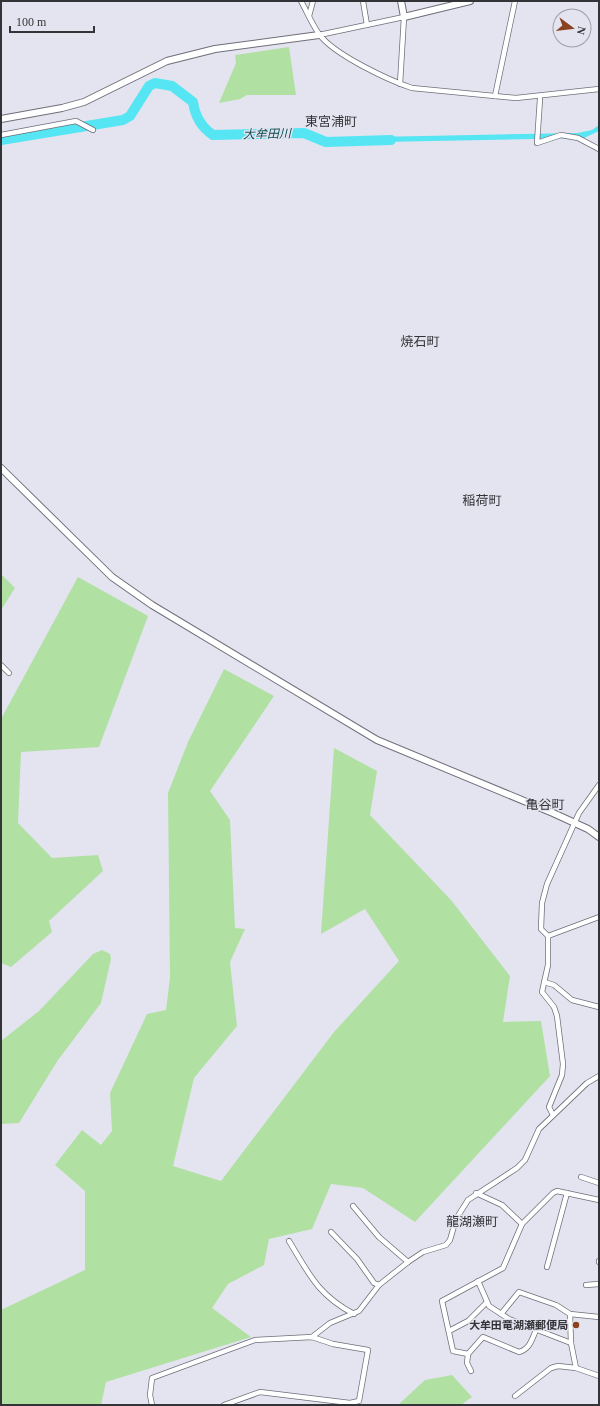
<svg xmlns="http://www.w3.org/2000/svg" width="600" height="1406" font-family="'Times New Roman','Noto Sans JP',serif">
<rect width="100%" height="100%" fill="#e4e4f0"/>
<!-- green -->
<g fill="#b1e0a3">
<path d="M289 47 296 95H247L240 99 219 103 236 63 235 55Z"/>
<path d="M1 574 15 588 1 610Z"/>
<path d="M78 577 148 616 99 747 21 752 18 823 52 858 98 855 103 871 49 921 52 932 11 967 1 963V719Z"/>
<path d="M224 669 274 696 210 791 230 820 235 928 245 929 230 962 237 1026 194 1078 173 1166 221 1181 334 1032 399 961 365 909 321 934 334 748 377 771 370 815 451 900 510 976 503 1022 541 1021 550 1076 415 1222 363 1188 331 1184 312 1229 269 1239 264 1265 228 1284 212 1308 251 1337 106 1382 101 1405H1V1310L85 1270V1191L55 1165 82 1130 101 1145 112 1131 110 1093 147 1014 166 1010 170 978 168 793 188 742Z"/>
<path d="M102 950 110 954 111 959 101 1003 58 1060 19 1123 1 1124V1041L39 1011 93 954Z"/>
<path d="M452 1375 472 1397 461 1405H398L425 1380Z"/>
</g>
<!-- water -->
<path fill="#56e5f2" d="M599 125V131L584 138 382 142 373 137 578 133 592 130Z"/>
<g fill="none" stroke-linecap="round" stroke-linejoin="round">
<!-- river -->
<path stroke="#56e5f2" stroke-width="10" d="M1 140 123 120 130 116 149 86 155 83 172 86 193 102C195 116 201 127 213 135L304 133 326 142 391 140"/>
<!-- street casing -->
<g stroke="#6e6f79" stroke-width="6">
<g id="street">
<path d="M301 1C307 12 312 24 319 34 333 54 388 80 412 88L516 98 599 89"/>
<path d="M363 1 367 25"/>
<path d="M309 16 313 1"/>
<path d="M319 35 404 17 400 84"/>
<path d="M495 96 515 1"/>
<path d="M540 99 537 143 561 135 578 138 599 149"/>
<path d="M1 135 76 121 93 130"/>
<path d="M1 665 9 673"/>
<path d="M548 936 599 917"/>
<path d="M544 982 554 985 572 1000 599 1007"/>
<path d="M553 1115 549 1107 562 1075 563 1064 557 1016 554 1007 542 992 548 965V936L541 929 542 903 547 884 579 813 599 785"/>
<path d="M581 1177 599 1183"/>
<path d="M476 1193 502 1205 522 1224"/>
<path d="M353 1206 379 1237 408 1262"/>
<path d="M331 1232 357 1259 374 1283 379 1285"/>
<path d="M289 1241C309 1274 318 1295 354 1314"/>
<path d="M599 1261V1262"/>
<path d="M547 1267 567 1193"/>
<path d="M478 1281 489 1306 509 1319 571 1343"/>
<path d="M586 1285 599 1284"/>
<path d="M501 1314 519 1292 556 1305 570 1314 599 1317"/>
<path d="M570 1314 571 1343 576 1368 599 1376"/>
<path d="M449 1331 468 1321 486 1303"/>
<path d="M312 1337 330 1323 359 1311 379 1285 408 1262 423 1252 446 1245 450 1240 456 1219 468 1200 517 1168 525 1160 539 1129 587 1083 599 1076"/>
<path d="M468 1354 483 1337 519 1352C530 1349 532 1339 536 1330"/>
<path d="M471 1371 467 1363 468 1354 453 1351 442 1301 503 1268 522 1224 553 1193 557 1191 599 1200"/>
<path d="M515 1396 551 1368 558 1366 576 1368"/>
<path d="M152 1405 150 1395 152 1378 255 1340 312 1337 333 1344 368 1350 359 1401 350 1403 260 1392 224 1405"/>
</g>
</g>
<!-- secondary casing -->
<g stroke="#6e6f79" stroke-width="8">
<g id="secondary">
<path d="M401 1 404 17 470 1"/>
<path d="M1 119 62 108 84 102 167 61 215 49 319 35"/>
<path d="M1 468 112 577 152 605 377 740 553 813 588 829 599 837"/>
</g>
</g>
<!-- street -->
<use href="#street" stroke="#fff" stroke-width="4.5"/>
<!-- secondary -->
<use href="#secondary" stroke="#fff" stroke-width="6"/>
</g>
<!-- markers -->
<circle fill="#8a4320" stroke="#e4e4f0" stroke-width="1.5" cx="576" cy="1325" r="4"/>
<g text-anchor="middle" stroke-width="3" stroke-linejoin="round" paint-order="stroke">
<!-- poi labels -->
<g font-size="11" font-weight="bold" fill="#333438" stroke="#e4e4f0" text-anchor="end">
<text x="568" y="1329">大牟田竜湖瀬郵便局</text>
</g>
<!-- water labels -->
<g font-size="12" font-style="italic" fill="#074a4f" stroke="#e4e4f0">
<text transform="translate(267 134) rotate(-1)" y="4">大牟田川</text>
</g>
<!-- quarter labels -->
<g font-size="13" fill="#333438" stroke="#e4e4f0">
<text x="331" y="126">東宮浦町</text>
<text x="420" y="346">焼石町</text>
<text x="482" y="505">稲荷町</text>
<text x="545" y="809">亀谷町</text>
<text x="472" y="1226">龍湖瀬町</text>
</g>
</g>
<!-- border -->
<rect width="600" height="1406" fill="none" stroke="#333438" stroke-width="4"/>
<!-- north arrow -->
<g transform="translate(572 28) rotate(105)"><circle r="19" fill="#e4e4f0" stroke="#9d9ea6"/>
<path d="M0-3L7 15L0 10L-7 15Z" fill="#8a4320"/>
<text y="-6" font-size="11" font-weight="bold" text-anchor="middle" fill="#333438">N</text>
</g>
<!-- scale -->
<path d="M10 26v6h84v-6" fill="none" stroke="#333438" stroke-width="2"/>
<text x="16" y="26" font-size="12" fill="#333438" stroke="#e4e4f0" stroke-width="3" paint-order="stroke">100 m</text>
</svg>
